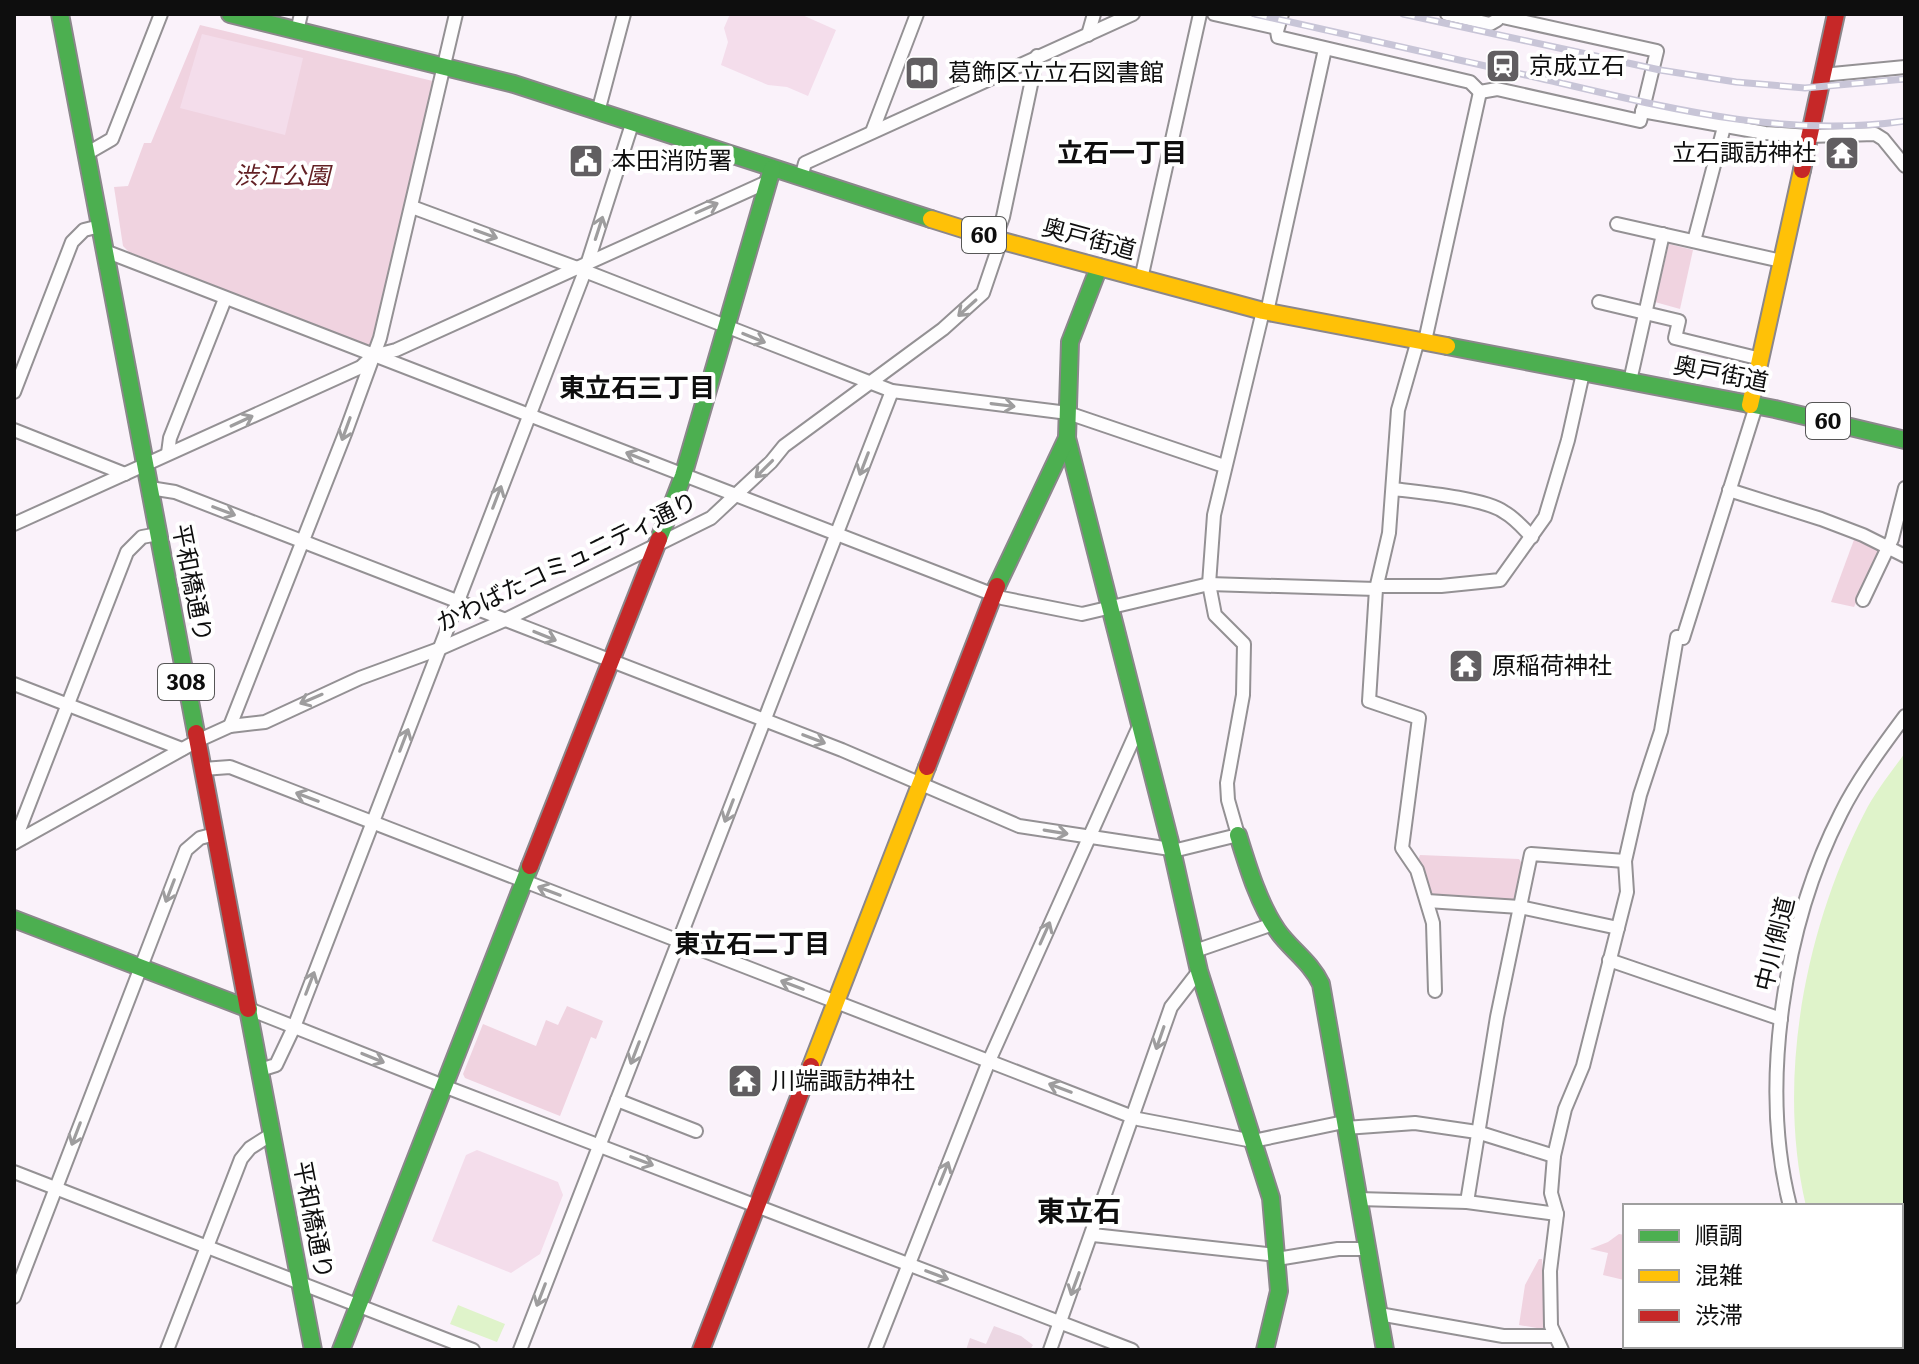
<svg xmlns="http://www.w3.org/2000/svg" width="1919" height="1364" font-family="Literata,'Noto Sans JP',serif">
<rect width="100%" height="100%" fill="#faf2fa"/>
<!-- green -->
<g fill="#f0d3e0">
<path d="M200 25 437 82 372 349 129 252 123 246 114 187 128 186 144 143H151Z"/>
<path d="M1669 244 1693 250 1680 309 1655 302Z"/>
<path d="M1855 537 1878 549 1880 553 1854 607 1831 602Z"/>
<path d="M1420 855 1519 859 1523 865 1516 897 1511 901 1436 897 1430 894C1425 882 1424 871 1418 860Z"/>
<path d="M567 1006 603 1021 596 1039 591 1037 560 1116 465 1078 463 1074 483 1024 536 1046 546 1020 558 1025Z"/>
<path d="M1619 1234 1625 1235 1624 1280 1603 1275 1608 1253 1590 1249 1608 1242Z"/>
<path d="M1539 1259H1542L1545 1324 1544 1329 1540 1331 1537 1328 1519 1325 1525 1285Z"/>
</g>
<!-- cemetery -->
<path fill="#ecd7e3" d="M994 1326 1021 1336 1033 1345 1030 1350H966L970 1338 986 1344Z"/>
<!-- pitch -->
<g fill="#f4ddeb">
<path d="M730 14H800L836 30 808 96 787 87 768 85 721 65 728 42 724 28Z"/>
<path d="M202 34 303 58 285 135 180 108Z"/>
<path d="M477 1150 558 1182 563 1195 540 1254 511 1273 432 1241 466 1155Z"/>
</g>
<!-- water -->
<g fill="#dff3ca">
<path d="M1905 753V1350H1874L1872 1346H1901V1206H1806C1776 1079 1805 929 1864 814 1875 792 1891 772 1905 753Z"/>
<path d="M458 1305 505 1324 497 1342 450 1324Z"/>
</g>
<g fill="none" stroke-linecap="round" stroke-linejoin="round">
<!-- street casing -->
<g stroke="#949194" stroke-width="16">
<g id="street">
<path d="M1214 14 1277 28"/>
<path d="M1282 14 1277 31 1278 37 1470 82 1480 92"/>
<path d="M1447 14 1490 24 1497 20 1498 16 1657 51 1640 121 1497 89 1480 92"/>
<path d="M297 31 301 14"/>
<path d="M1088 35 1094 14"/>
<path d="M1822 75 1905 67"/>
<path d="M1642 111 1765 133 1809 136 1875 134 1883 139 1905 166"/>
<path d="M598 112 624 14"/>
<path d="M872 132 917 14"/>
<path d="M86 154 112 139 161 14"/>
<path d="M801 178 805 163 1133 14"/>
<path d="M412 207 577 268 892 391 1068 413 1224 466"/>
<path d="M1617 224 1781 261"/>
<path d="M995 239 1003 217 1037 56"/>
<path d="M1694 241 1724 127"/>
<path d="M105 251 1002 598 1082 614 1209 584 1376 589"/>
<path d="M1141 279 1200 14"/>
<path d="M1599 302 1679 321 1675 338 1761 359"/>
<path d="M1267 312 1325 49"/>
<path d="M1418 340 1398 410 1389 533 1376 589 1369 701 1419 718 1402 848 1417 870 1433 923 1435 991"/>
<path d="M1425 341 1480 92"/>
<path d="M1630 381 1663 234"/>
<path d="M14 392 72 242 84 230 100 226"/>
<path d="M14 430 125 474"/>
<path d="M168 453 170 438 225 299"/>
<path d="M150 488 175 492 842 750 1019 826 1177 850 1238 835 1228 800 1227 783 1243 695 1244 644 1215 615 1209 584 1214 515 1263 311"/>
<path d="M1393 489C1418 492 1485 498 1504 512 1515 518 1524 529 1532 537"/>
<path d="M1729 490 1821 519 1863 535 1905 556"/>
<path d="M14 524 361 367 373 356 396 350 767 182"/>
<path d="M1379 586H1441L1500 580 1545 517 1568 440 1583 373"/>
<path d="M1863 600 1892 539 1905 488"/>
<path d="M14 684 182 749"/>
<path d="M230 726 346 431 380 338 456 14"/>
<path d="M203 769 230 767 1138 1119 1253 1141 1344 1122"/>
<path d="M14 843 197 741 230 726 265 722 360 678 439 649 505 620 711 518 771 462 784 446 943 329 983 293 1001 240"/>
<path d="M14 843 127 552 142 537 158 534"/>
<path d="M1427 901 1520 907 1618 928"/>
<path d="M1195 951 1273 924"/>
<path d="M1609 960 1781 1019"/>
<path d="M249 1009 446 1087 1132 1350"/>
<path d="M260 1070 276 1065 294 1027 585 271 632 124"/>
<path d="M617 1100 696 1131"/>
<path d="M1345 1128 1415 1123 1477 1132 1554 1156"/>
<path d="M14 1172 473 1350"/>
<path d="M1358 1199 1467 1202 1557 1214"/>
<path d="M1467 1202 1497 1017 1531 854 1625 861"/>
<path d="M1790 1206C1759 1085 1784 924 1841 813 1858 779 1882 747 1905 716"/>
<path d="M1093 1235 1276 1255"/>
<path d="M1277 1259 1338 1249H1369"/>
<path d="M14 1297 186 850 200 838 215 834"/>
<path d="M1379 1314 1503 1336H1555"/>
<path d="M1850 1346 1852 1350"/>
<path d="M167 1350 241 1159 250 1148 272 1134"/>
<path d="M520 1350 892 391"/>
<path d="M875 1350 989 1061 1140 724"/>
<path d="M1050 1350 1171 1007 1199 971"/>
<path d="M1562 1350 1551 1326 1550 1271 1557 1214 1551 1193 1554 1156 1565 1109 1583 1066 1627 892 1625 861 1640 795 1661 731 1677 637 1683 638 1756 406"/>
<path d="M1767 1350 1768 1346"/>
</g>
</g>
<!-- fast casing -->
<g stroke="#8b878b" stroke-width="20">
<g id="fast">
<path d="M60 14 196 733"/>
<path d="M230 14 514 84 931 219"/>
<path d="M1447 346 1775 409 1905 440"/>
<path d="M1067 438 1172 850 1199 971 1271 1198 1279 1291 1265 1350"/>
<path d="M659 539 683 476 772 169"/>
<path d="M997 586 1067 438 1070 342 1099 267"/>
<path d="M1238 835C1248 867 1258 902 1277 930 1290 949 1311 962 1321 984L1385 1350"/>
<path d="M14 919 249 1009"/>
<path d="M248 1009 313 1350"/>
<path d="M341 1350 530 866"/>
</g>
</g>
<!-- slow casing -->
<g stroke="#8b878b" stroke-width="20">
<g id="slow">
<path d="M931 219 995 239 1263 311 1447 346"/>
<path d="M1750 405 1802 170"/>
<path d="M811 1066 927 767"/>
</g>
</g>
<!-- jam casing -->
<g stroke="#8b878b" stroke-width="20">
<g id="jam">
<path d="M1802 170 1836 14"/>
<path d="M196 733 248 1009"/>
<path d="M927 767 997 586"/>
<path d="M530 866 659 539"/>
<path d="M701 1350 811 1066"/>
</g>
</g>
<!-- street -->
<use href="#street" stroke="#fefdfe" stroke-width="12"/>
<!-- fast -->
<use href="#fast" stroke="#4caf50" stroke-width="16"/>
<!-- slow -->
<use href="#slow" stroke="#ffc107" stroke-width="16"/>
<!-- jam -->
<use href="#jam" stroke="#c62828" stroke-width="16"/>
<!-- rail casing -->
<g stroke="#c8c5d7" stroke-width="7">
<g id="rail">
<path d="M1255 14C1350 36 1445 56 1539 78 1660 106 1781 139 1905 121"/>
<path d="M1403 14 1660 70 1736 82 1805 88 1905 79"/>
</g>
</g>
<!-- rail -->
<use href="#rail" stroke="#fff" stroke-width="4" stroke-dasharray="12" stroke-linecap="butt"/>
</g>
<!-- one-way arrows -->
<defs><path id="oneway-shaft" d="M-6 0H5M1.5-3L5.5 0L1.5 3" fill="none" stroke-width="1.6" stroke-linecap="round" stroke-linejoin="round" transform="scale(2)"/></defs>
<g stroke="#9e9d9e">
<use href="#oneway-shaft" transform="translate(707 208) rotate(-24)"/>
<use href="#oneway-shaft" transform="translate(599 228) rotate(-72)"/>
<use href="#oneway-shaft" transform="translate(486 234) rotate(20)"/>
<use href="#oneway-shaft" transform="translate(967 308) rotate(138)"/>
<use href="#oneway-shaft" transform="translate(754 338) rotate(22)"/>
<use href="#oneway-shaft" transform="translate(1003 405) rotate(7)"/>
<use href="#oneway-shaft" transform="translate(242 421) rotate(-25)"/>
<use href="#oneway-shaft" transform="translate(346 429) rotate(110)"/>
<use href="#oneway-shaft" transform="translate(637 457) rotate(-158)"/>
<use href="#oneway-shaft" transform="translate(864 464) rotate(111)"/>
<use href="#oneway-shaft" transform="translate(764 469) rotate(135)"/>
<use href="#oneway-shaft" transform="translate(497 497) rotate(-69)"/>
<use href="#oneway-shaft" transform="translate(224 511) rotate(21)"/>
<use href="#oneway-shaft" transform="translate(545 636) rotate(22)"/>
<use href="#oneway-shaft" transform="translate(311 699) rotate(157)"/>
<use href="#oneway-shaft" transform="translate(814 739) rotate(21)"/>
<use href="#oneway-shaft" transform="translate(404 740) rotate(-69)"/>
<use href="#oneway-shaft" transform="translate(307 797) rotate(-159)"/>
<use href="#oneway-shaft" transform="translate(729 811) rotate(111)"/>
<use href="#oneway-shaft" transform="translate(1056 832) rotate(9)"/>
<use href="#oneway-shaft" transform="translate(170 891) rotate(111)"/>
<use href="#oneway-shaft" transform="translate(549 891) rotate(-159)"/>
<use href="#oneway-shaft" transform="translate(1045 933) rotate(-66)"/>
<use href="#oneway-shaft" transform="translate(310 983) rotate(-69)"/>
<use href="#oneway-shaft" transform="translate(792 985) rotate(-159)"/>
<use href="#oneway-shaft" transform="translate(1160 1038) rotate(109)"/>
<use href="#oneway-shaft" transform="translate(635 1053) rotate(111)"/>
<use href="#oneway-shaft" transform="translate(373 1058) rotate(22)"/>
<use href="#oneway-shaft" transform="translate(1060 1088) rotate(-159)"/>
<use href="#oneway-shaft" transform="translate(76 1134) rotate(111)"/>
<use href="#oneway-shaft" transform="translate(642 1161) rotate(21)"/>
<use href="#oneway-shaft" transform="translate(944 1173) rotate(-68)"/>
<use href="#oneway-shaft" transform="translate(937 1275) rotate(21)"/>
<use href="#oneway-shaft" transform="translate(1075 1284) rotate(110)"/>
<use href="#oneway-shaft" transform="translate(541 1295) rotate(111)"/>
</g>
<!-- icons -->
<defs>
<g id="station-square" transform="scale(1.8)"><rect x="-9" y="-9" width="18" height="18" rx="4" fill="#615e61" stroke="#fff"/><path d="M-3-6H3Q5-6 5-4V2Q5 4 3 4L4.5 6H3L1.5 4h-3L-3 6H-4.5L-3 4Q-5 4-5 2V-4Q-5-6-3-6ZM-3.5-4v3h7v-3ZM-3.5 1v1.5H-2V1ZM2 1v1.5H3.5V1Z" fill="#fff"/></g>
<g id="library-square" transform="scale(1.8)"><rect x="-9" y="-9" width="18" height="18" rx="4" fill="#615e61" stroke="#fff"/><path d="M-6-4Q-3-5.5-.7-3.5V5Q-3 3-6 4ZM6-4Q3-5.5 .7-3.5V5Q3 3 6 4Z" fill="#fff"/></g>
<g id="temple-square" transform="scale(1.8)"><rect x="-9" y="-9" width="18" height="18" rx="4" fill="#615e61" stroke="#fff"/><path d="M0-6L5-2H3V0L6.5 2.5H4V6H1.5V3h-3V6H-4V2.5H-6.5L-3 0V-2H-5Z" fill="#fff"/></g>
<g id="civic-square" transform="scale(1.8)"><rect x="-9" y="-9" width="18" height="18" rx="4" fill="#615e61" stroke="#fff"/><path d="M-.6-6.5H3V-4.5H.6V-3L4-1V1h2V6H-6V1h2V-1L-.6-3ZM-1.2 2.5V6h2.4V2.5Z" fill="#fff"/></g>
</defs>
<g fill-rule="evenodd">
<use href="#station-square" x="1503" y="66"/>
<use href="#library-square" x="922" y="73"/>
<use href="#temple-square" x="1842" y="153"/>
<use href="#civic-square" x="586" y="161"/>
<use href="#temple-square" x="1466" y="666"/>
<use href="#temple-square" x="745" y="1081"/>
</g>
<g text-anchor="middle" stroke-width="8" stroke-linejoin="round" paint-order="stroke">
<!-- shield labels -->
<g fill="#fff" stroke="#565656" stroke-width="2">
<rect x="962" y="217" width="44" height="36" rx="6"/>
<rect x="1806" y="403" width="44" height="36" rx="6"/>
<rect x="158" y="664" width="56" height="36" rx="6"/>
</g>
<g font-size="22" font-weight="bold" fill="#0e0e0e">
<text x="984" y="243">60</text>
<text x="1828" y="429">60</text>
<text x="186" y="690">308</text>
</g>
<!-- poi labels -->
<g font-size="24" fill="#0e0e0e" stroke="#fff" text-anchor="start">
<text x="1529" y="74">京成立石</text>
<text x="948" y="81">葛飾区立立石図書館</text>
<text x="1816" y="161" text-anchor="end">立石諏訪神社</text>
<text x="612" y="169">本田消防署</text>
<text x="1492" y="674">原稲荷神社</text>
<text x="771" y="1089">川端諏訪神社</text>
</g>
<!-- park labels -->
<g font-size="24" font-style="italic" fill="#632125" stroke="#fff">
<text x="282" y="184">渋江公園</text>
</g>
<!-- street labels -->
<g font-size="24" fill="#0e0e0e" stroke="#fff">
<text transform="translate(1089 239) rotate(15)" y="8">奥戸街道</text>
<text transform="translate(1721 374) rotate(11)" y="8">奥戸街道</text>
<text transform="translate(567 562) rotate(-26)" y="8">かわばたコミュニティ通り</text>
<text transform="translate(192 583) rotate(79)" y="8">平和橋通り</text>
<text transform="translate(1775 944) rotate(-76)" y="8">中川側道</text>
<text transform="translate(313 1220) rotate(79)" y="8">平和橋通り</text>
</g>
<!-- neighbourhood labels -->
<g font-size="26" font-weight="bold" fill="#0e0e0e" stroke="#fff">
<text x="1122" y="162">立石一丁目</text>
<text x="637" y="397">東立石三丁目</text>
<text x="752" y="953">東立石二丁目</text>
</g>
<!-- quarter labels -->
<g font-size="28" font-weight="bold" fill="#0e0e0e" stroke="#fff">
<text x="1079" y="1221">東立石</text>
</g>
</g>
<!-- border -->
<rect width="1919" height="1364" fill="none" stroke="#0e0e0e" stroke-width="32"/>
<!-- legend -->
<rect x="1623" y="1204" width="280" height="144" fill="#ffffff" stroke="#9f9f9f" stroke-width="2"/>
<rect x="1639" y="1230" width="40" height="12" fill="#4caf50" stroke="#9f9f9f" stroke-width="2"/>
<text x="1695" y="1244" font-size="24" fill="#0e0e0e">順調</text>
<rect x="1639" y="1270" width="40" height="12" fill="#ffc107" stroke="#9f9f9f" stroke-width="2"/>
<text x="1695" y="1284" font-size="24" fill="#0e0e0e">混雑</text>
<rect x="1639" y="1310" width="40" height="12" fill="#c62828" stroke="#9f9f9f" stroke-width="2"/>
<text x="1695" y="1324" font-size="24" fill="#0e0e0e">渋滞</text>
</svg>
